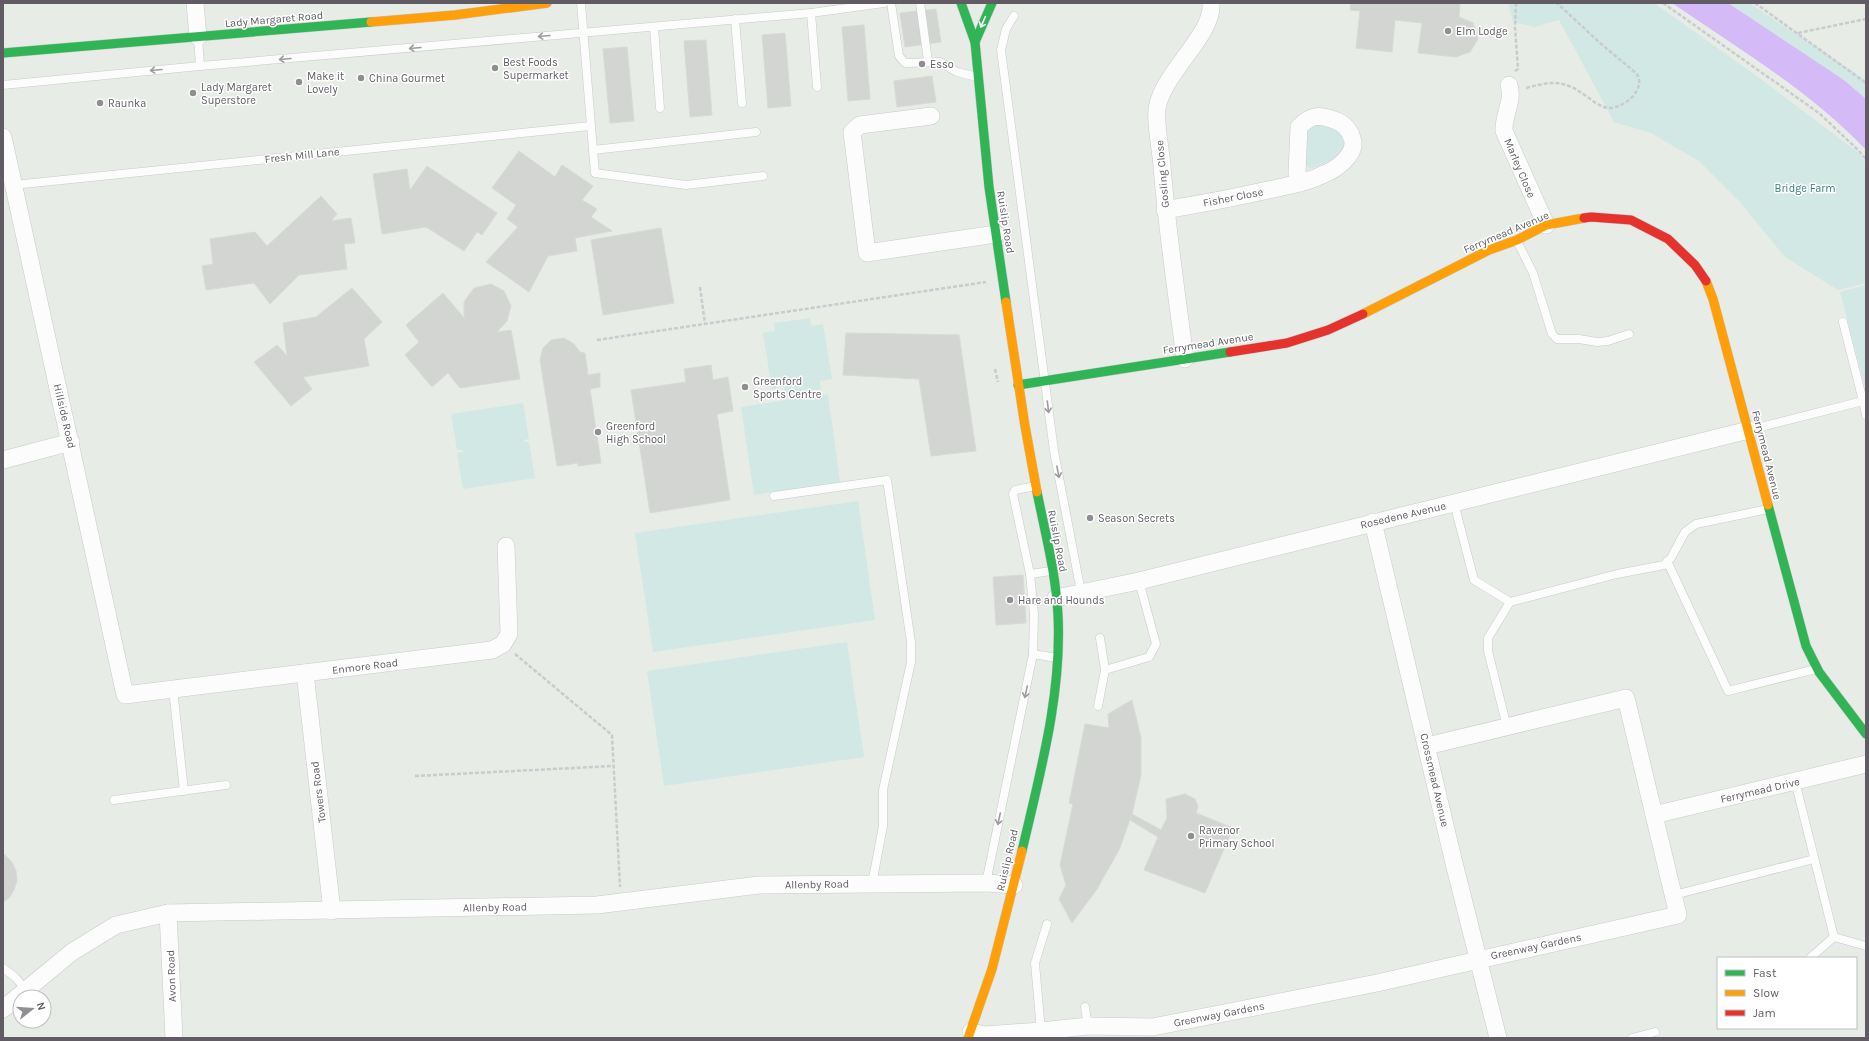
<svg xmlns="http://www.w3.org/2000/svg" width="1869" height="1041" font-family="Karla,sans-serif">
<rect width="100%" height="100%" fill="#e7ece6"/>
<!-- green -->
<g fill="#d2e8e5">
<path d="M1508 3H1654L1750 71 1859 153 1866 163V283L1838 290 1785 257 1738 200 1699 161 1651 133 1614 122 1559 20 1534 27 1513 22Z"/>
<path d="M1728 3H1749L1866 80V99L1844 80Z"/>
<path d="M1321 122C1326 124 1333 126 1338 129 1363 149 1325 164 1310 169L1306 165V129Z"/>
<path d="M1866 285V391L1840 292Z"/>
<path d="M810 318 811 326 823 324 832 379 820 381 821 389 785 395 784 387 772 389 763 333 775 331 774 323Z"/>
<path d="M828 394 840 482 754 495 741 407Z"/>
<path d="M523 403 529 439 524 440V442H529L535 478 463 489 457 453 463 452V450H457L451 414Z"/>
<path d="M858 501 875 620 653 652 635 533Z"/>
<path d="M847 642 864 757 664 786 647 671Z"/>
</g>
<!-- water -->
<path fill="#d4baf6" d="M1672 3H1728L1844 80 1866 99V150C1810 91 1739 49 1672 3Z"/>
<!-- building -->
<g fill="#d2d5d1" stroke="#d7dbd6">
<path d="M1351 3H1460L1459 17 1473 23 1478 39 1470 52 1456 57 1418 53 1422 23 1395 20 1392 52 1356 48 1360 11 1350 10Z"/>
<path d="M936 9 941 42 905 47 900 13Z"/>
<path d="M864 25 870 99 848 101 842 27Z"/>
<path d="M785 33 791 106 768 108 762 35Z"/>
<path d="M706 40 712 115 690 117 684 41Z"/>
<path d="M627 47 634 121 610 123 603 49Z"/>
<path d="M932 76 936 102 897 107 894 81Z"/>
<path d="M519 151 555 177 562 165 593 186 582 200 597 209 591 217 612 231 575 238 577 251 548 256 529 292 486 262 518 227 507 219 516 205 492 188Z"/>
<path d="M427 166 497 213 482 235 477 232 464 251 426 227 382 234 373 174 407 169 410 190Z"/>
<path d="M321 196 337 214 331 221 351 218 355 243 344 244 347 269 299 275 270 304 254 283 206 290 202 266 213 264 210 239 255 232 267 246Z"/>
<path d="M661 228 674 303 603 315 591 240Z"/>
<path d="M491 284 504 291 511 306 507 321 497 332 511 330 520 379 460 388 448 373 432 387 405 355 419 342 406 325 443 293 464 318V302L474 288Z"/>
<path d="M352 288 382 322 364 339 369 366 303 377 312 389 291 406 254 362 277 345 287 356 283 323 316 317Z"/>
<path d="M846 333 959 335 976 451 931 456 919 379 843 375Z"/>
<path d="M564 338 574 344 580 352 585 353 588 375 600 373V387L590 389 601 463 578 466V463L557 466 540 360 543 348 551 340Z"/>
<path d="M711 365 713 380 728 377 733 411 717 414 730 500 650 513 631 390 686 382 684 369Z"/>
<path d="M1023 575 1026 623 996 625 993 577Z"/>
<path d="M1132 700 1141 738V775L1132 814 1119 850 1097 889 1072 923 1059 899 1066 885 1060 865 1073 804 1069 803 1085 724 1109 728 1108 714Z"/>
<path d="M1185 794 1195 799 1198 806 1196 813 1233 828 1205 893 1144 870 1158 837 1130 820 1132 814 1161 830 1167 818 1166 799Z"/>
<path d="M3 853 12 862 16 871 17 881 14 890 9 898 3 902Z"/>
</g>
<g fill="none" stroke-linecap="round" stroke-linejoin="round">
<!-- lane casing -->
<g stroke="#c9caca" stroke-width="9">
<g id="lane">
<path d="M581 3 593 150 756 132"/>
<path d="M891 3 899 56 905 63 940 62 957 72 977 77"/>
<path d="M920 3 928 61"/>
<path d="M811 13 817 87"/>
<path d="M1014 16 1006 29 1001 50 1054 451 1081 592"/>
<path d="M735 19 742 103"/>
<path d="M654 27 660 108"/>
<path d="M198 38 200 66"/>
<path d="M3 85 200 66 811 13 884 3"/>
<path d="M593 150 595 173 686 185 763 176"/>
<path d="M13 185 590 126"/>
<path d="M1517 241 1533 273 1552 334 1557 339H1579L1597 342 1608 341 1629 334"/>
<path d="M1863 401 1866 415"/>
<path d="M1749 430 1863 401 1843 322"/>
<path d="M1035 486 1015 490 1013 494 1030 574 1034 614 1033 654 1057 658"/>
<path d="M774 496 887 480 911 642V662L883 790V826L872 884"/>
<path d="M1454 503 1474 580 1510 602"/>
<path d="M1667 561 1728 691 1816 669"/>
<path d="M1030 574 1051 571"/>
<path d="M1100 638 1105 670"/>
<path d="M173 689 184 791"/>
<path d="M1098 706 1105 670 1149 657 1156 644 1139 581"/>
<path d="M1507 727 1488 651V638L1510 602 1617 574 1664 565 1671 558 1685 532 1696 524 1768 509"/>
<path d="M1795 781 1834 937"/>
<path d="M114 800 226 785"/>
<path d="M986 883 1033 654"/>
<path d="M1674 895 1814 859"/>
<path d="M1810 958 1834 937 1866 946"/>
<path d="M3 968 15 977 26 990"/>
<path d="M1085 1007 1088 1026"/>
<path d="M1041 1031 1035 963 1047 924"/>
<path d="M1632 1038 1655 1032"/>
</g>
</g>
<!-- street casing -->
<g stroke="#c9caca" stroke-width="18">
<g id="street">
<path d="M195 3 198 37"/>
<path d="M1509 85C1514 101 1503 115 1504 131L1546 225"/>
<path d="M931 116 860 125 852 132 867 253 996 234"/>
<path d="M3 137 125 695 492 650 503 644 509 634 506 546"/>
<path d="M1165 210C1201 204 1237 197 1273 189 1289 185 1307 183 1322 175 1335 170 1358 155 1352 138 1349 129 1344 123 1334 120 1318 114 1311 115 1299 127L1297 173 1300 183"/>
<path d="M1185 359C1177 295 1167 231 1162 166 1161 152 1155 123 1157 109 1162 73 1214 35 1211 3"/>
<path d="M3 460 71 442"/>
<path d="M1373 522 1453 859 1498 1038"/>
<path d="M1056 598 1139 581 1749 430"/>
<path d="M305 673 332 911"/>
<path d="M1654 815 1866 764"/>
<path d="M168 913 174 1038"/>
<path d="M3 1009 72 952 116 925 168 913 597 905 759 885 986 883 1014 885"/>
<path d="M971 1032 985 1035 1041 1031 1088 1026 1153 1027 1377 983 1678 915 1626 698 1427 746"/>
</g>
</g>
<!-- fast casing -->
<g stroke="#c7c9c8" stroke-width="10">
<g id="fast">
<path d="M961 3 975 42 989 187 1006 302"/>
<path d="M975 42 992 3"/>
<path d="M3 53 371 22"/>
<path d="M1018 385 1230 352"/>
<path d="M1768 505 1806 646 1819 672 1866 734"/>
<path d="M1022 851C1040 773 1062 695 1058 615 1056 574 1045 532 1037 492"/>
</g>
</g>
<!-- slow casing -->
<g stroke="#c7c9c8" stroke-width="10">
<g id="slow">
<path d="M371 22 455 15 547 3"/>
<path d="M1706 281 1713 299 1768 505"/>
<path d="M1006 302 1025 426 1037 492"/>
<path d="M1363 314 1489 250 1517 240 1546 225 1584 218"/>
<path d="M968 1038 992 969 1022 851"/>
</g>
</g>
<!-- jam casing -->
<g stroke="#c7c9c8" stroke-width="10">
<g id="jam">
<path d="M1584 218 1591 217 1631 220 1668 239 1695 265 1706 281"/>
<path d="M1230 352 1287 343 1328 330 1363 314"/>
</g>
</g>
<!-- path -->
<g stroke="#c8cccf" stroke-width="2.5" stroke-dasharray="4 2" stroke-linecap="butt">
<path d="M1663 3 1819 113 1858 150 1866 159"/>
<path d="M1755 3 1866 83"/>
<path d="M1798 33 1866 19"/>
<path d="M1515 71 1518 69 1515 27 1516 3"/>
<path d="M1526 88C1555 80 1564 80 1589 98 1594 102 1601 107 1608 108 1624 109 1648 88 1636 73L1600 43 1557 3"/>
<path d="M700 287 705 324"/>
<path d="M597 340 986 282"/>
<path d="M995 369 998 382"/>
<path d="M515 654 612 735 620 887"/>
<path d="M415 776 613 766"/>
</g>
<!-- lane -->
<use href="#lane" stroke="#fbfcfb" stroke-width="8"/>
<!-- street -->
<use href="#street" stroke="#fbfcfb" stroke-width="17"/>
<!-- fast -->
<use href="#fast" stroke="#30b455" stroke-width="9"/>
<!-- slow -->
<use href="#slow" stroke="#ff9f0a" stroke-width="9"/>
<!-- jam -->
<use href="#jam" stroke="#e5322d" stroke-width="9"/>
</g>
<!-- one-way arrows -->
<defs><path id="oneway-shaft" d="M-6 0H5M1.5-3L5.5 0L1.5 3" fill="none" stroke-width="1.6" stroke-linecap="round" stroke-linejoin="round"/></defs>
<use stroke="#fff" href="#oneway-shaft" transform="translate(983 22) rotate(114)"/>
<g stroke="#9f9ca0">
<use href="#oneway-shaft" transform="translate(544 36) rotate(175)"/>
<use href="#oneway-shaft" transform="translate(415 48) rotate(175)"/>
<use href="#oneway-shaft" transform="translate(285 59) rotate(175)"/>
<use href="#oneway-shaft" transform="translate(156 70) rotate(175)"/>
<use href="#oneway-shaft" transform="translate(1048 407) rotate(83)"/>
<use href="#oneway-shaft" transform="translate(1058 472) rotate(79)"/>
<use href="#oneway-shaft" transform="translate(1026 692) rotate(102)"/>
<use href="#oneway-shaft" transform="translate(999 819) rotate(102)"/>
</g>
<!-- markers -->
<g fill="#908e92" stroke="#fff" stroke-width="1.5">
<circle cx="1448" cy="31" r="4"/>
<circle cx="922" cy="64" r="4"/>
<circle cx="495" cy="68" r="4"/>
<circle cx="361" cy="78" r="4"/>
<circle cx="299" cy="82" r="4"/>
<circle cx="193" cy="93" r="4"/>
<circle cx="100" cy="103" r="4"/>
<circle cx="745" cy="387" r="4"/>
<circle cx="598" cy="432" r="4"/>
<circle cx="1090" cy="518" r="4"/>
<circle cx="1010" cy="600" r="4"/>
<circle cx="1191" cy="836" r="4"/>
</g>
<g text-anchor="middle" stroke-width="3" stroke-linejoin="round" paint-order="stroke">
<!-- street labels -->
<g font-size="11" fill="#615c64" stroke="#fff">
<text transform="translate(274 19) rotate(-5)" y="4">Lady Margaret Road</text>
<text transform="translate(302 155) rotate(-6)" y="4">Fresh Mill Lane</text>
<text transform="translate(1520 168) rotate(67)" y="4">Marley Close</text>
<text transform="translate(1162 174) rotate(-95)" y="4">Gosling Close</text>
<text transform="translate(1233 197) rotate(-11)" y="4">Fisher Close</text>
<text transform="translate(1006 222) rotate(81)" y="4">Ruislip Road</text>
<text transform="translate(1506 232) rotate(-23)" y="4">Ferrymead Avenue</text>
<text transform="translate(1208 343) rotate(-9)" y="4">Ferrymead Avenue</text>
<text transform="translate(65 416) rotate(77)" y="4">Hillside Road</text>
<text transform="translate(1767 455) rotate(76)" y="4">Ferrymead Avenue</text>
<text transform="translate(1403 515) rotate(-13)" y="4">Rosedene Avenue</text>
<text transform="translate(1058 541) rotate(79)" y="4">Ruislip Road</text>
<text transform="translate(365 666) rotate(-7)" y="4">Enmore Road</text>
<text transform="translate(1435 780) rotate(77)" y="4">Crossmead Avenue</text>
<text transform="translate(1760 790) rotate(-13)" y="4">Ferrymead Drive</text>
<text transform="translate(318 792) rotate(-97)" y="4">Towers Road</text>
<text transform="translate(1007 860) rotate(-77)" y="4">Ruislip Road</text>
<text transform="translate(817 884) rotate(-1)" y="4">Allenby Road</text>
<text transform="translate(495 907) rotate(-1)" y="4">Allenby Road</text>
<text transform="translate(1536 946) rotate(-12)" y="4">Greenway Gardens</text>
<text transform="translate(171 976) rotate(-92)" y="4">Avon Road</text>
<text transform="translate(1219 1014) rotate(-11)" y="4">Greenway Gardens</text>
</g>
<!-- poi labels -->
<g font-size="11" fill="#615c64" stroke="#fff" text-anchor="start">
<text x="1456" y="35">Elm Lodge</text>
<text x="503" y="66">Best Foods<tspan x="503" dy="13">Supermarket</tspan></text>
<text x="930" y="68">Esso</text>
<text x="307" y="80">Make it<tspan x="307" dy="13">Lovely</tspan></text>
<text x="369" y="82">China Gourmet</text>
<text x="201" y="91">Lady Margaret<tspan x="201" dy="13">Superstore</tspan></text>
<text x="108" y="107">Raunka</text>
<text x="753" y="385">Greenford<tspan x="753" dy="13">Sports Centre</tspan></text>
<text x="606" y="430">Greenford<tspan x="606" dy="13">High School</tspan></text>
<text x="1098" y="522">Season Secrets</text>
<text x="1018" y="604">Hare and Hounds</text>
<text x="1199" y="834">Ravenor<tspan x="1199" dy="13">Primary School</tspan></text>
</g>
<!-- park labels -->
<g font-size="11" fill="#367e82" stroke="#fff">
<text x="1805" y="192">Bridge Farm</text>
</g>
</g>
<!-- border -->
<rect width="1869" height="1041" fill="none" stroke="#615c64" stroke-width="8"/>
<!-- legend -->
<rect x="1717" y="957" width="140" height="72" fill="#ffffff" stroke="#c0bec1"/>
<rect x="1725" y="970" width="20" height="6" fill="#30b455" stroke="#c0bec1"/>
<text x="1753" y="977" font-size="12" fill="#615c64">Fast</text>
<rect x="1725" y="990" width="20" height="6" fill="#ff9f0a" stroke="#c0bec1"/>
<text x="1753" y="997" font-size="12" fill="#615c64">Slow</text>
<rect x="1725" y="1010" width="20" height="6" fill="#e5322d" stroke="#c0bec1"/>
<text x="1753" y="1017" font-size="12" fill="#615c64">Jam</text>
<!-- north arrow -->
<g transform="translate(32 1009) rotate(73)"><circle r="19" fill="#ffffff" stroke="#c0bec1"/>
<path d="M0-3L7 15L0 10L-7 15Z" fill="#908e92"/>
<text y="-6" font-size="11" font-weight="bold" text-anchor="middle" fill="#615c64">N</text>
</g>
</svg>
